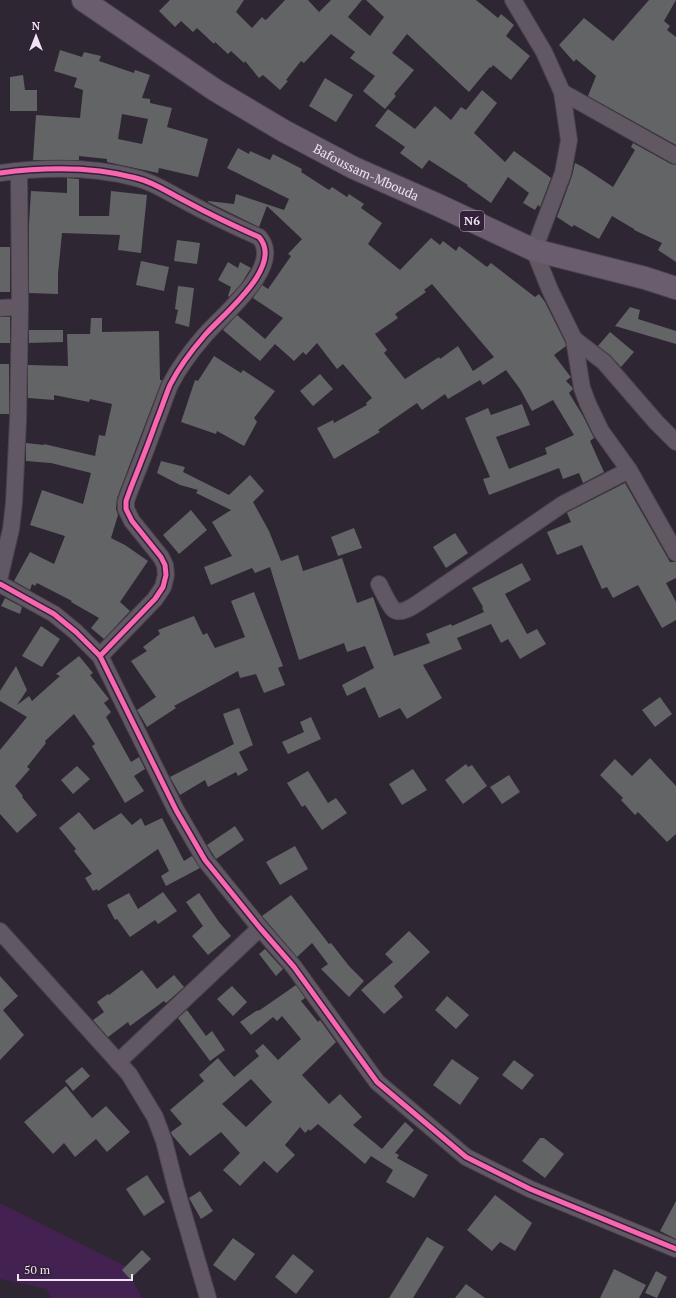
<svg xmlns="http://www.w3.org/2000/svg" width="676" height="1298" font-family="'PT Serif',serif">
<rect width="100%" height="100%" fill="#2f2633"/>
<!-- green -->
<path fill="#432150" d="M0 1203 125 1266 142 1298H51L47 1289 0 1279Z"/>
<!-- building -->
<g fill="#626466" fill-rule="evenodd">
<path d="M170 0H244L236 12 252 28 262 17 265 20 267 19 285 0H308L319 12 331 0H362L348 17 370 36 384 17 366 0H476L498 18 501 14 514 25 506 36 530 56 511 80 493 65 491 68 490 67 469 92 407 34 392 53 414 70 394 94 396 96 385 109 363 91 375 76 350 58 355 52 331 34 304 63 301 61 286 80 288 81 280 90 263 75 259 78 245 61 244 63 231 51 228 54 215 42 214 44 197 28 193 32 181 21 175 27 159 11Z"/>
<path d="M649 0H676L664 21 670 26 667 30 676 37V145L588 96 596 76 576 59 574 62 559 45 584 18 613 41Z"/>
<path d="M60 50 82 57 84 52 101 56 99 61 134 73 135 70 150 75 142 98 150 99V103L172 108 167 127 208 139 198 177 159 168 158 173 107 162V159L79 156V160H33L36 115 80 118 83 90 74 87 77 78 54 71ZM122 114 148 119 142 144 118 139Z"/>
<path d="M23 75 25 90H37V111H10V77Z"/>
<path d="M325 78 353 95 336 122 309 106Z"/>
<path d="M482 90 497 103 474 133 505 162 514 151 551 178 540 207 538 205 535 210 523 203 529 193 508 177 491 203 467 186 468 185 429 160 422 169 400 153 405 147 375 126 388 109 415 129 435 106 451 120 461 107 466 110Z"/>
<path d="M633 143 671 164 676 165V262L658 250 662 243 634 230V229L612 216 599 239 574 225 572 227 557 217 572 176 575 163 583 167 613 187 635 150 631 147Z"/>
<path d="M238 148 249 154 250 151 270 160 273 154 302 169 301 172 329 190 332 187 347 197 349 194 364 204 361 208 382 223 368 244 400 270 431 238 440 245 443 241 456 251 459 246 487 267 491 263 535 297 539 294 545 302 565 342 566 346 554 355 570 376 571 377 566 381 572 387 573 389 569 393 583 416 594 438 590 441 604 472 583 483 579 473 563 479 559 468 489 495 483 479 490 477 465 418 488 408 491 415 522 404 530 425 496 437 509 469 547 454 545 448 574 435 553 400 532 411 520 389 506 370 483 385 480 380 448 399 445 394 422 410 417 403 378 430 380 432 334 459 317 428 333 420 334 423 367 405 366 403 372 398 343 364 337 369 317 343 306 355 303 352 294 361 275 344 260 361 223 330 237 315 265 339 283 318 253 298 262 285 268 289 291 256 288 254 302 239 267 206 259 227 208 202V201L234 204 236 194 284 210 289 199 227 168ZM432 284 494 357 473 371 458 346 440 359 439 357 405 379 384 353 387 350 375 334 398 318 395 314 426 292 424 290Z"/>
<path d="M67 178 79 179V216H109L111 191 147 195 141 253 118 250 120 235 62 233 58 274V294L29 293V224L31 191 67 193Z"/>
<path d="M177 240 200 243 197 264 174 261Z"/>
<rect x="0" y="247" width="10" height="45"/>
<path d="M141 261 169 267 164 291 136 285Z"/>
<path d="M228 262 238 268 240 262 251 268 241 284 229 297 228 296 231 287 218 280Z"/>
<path d="M178 286 194 288 189 327 175 323 178 310 175 309Z"/>
<path d="M630 307 640 310 638 319 676 331V344L615 326Z"/>
<rect x="0" y="317" width="10" height="26"/>
<path d="M91 318H102V332L159 331 160 380H162L117 498 116 509 118 515 111 538 125 545 148 561 120 602 130 611 104 639 91 628 99 618 71 602 72 601 37 583 35 586 32 584 30 590 14 581 30 552 54 564 65 536 30 525 42 490 83 504 91 473 51 463 26 461V443L44 445V444L95 456 99 435 105 436 112 404 90 399 89 402 54 395V400L28 398V365L68 366 67 334H90Z"/>
<path d="M29 330H63V342L29 343Z"/>
<path d="M610 332 634 352 621 367 610 355 598 346Z"/>
<path d="M214 356 241 373 243 370 275 391 254 418 257 422 244 446 217 431 216 434 181 422 195 380 198 381Z"/>
<rect x="0" y="364" width="9" height="50"/>
<path d="M320 374 333 389 313 406 300 391Z"/>
<path d="M161 461 185 467 183 472 229 495 250 475 264 491 253 502 269 531 281 561 298 555 303 571 342 558 357 603 373 597 394 656 430 643 426 634 451 624 452 626 484 612 482 608 483 607 472 588 522 563 531 580 505 594 527 634 537 629 546 644 520 659 508 639 501 643 491 624 457 638 462 649 423 665 442 698 407 719 400 708 379 718 365 687 347 696 342 685 374 668 365 646 347 652 344 643 299 660 270 567 255 573 252 568 211 585 204 567 232 556 212 522 231 510 196 493 198 490 180 485 157 473Z"/>
<path d="M625 483 670 562H676V578L666 583 676 602V620L662 628 638 585 613 598 607 587 602 589 582 545 557 555 547 532 571 522 567 513 568 512Z"/>
<path d="M191 510 207 530 179 554 163 535Z"/>
<path d="M354 528 362 548 338 556 331 537Z"/>
<path d="M455 533 468 553 446 568 433 547Z"/>
<path d="M254 592 283 666 278 668 285 685 264 693 256 674 240 678 238 671 174 706 176 708 147 727 137 710 156 697 131 661 147 651 143 647 160 634 158 630 194 616 203 635 207 633 215 648 245 637 231 601Z"/>
<path d="M5 598 22 607 20 614 1 606Z"/>
<path d="M41 626 60 639 42 667 22 656Z"/>
<path d="M79 656 93 673 90 675 109 699 104 703 111 712 106 717 131 762 139 757 145 769 134 776 144 791 125 803 92 746 95 744 74 714 45 741 46 743 27 767 30 769 15 786 23 796 22 797 37 815 17 833 0 814V750L27 717 0 701V691L16 666 27 690 17 705 29 696 32 701 60 676 56 674Z"/>
<path d="M660 697 672 714 655 727 642 710Z"/>
<path d="M239 708 253 745 239 752 248 770 238 776 236 772 208 787 205 780 180 795 170 777 234 744 223 714Z"/>
<path d="M311 717 321 739 288 754 282 742 304 732 300 722Z"/>
<path d="M650 758 676 786V834L667 842 638 812 635 815 621 800 623 798 600 775 615 759 632 776Z"/>
<path d="M466 764 468 767 472 765 487 786 463 804 445 780Z"/>
<path d="M77 766 90 779 73 794 61 780Z"/>
<path d="M413 769 427 790 402 805 389 784Z"/>
<path d="M308 771 328 803 336 798 347 813 322 830 305 805 302 807 287 783Z"/>
<path d="M509 775 520 792 502 804 490 787Z"/>
<path d="M79 812 94 830 121 813 132 825 141 818 145 826 162 818 184 861 192 856 200 868 166 886 161 876 169 871 158 849 98 891 97 889 93 891 85 878 92 874 74 851 76 849 59 828Z"/>
<path d="M235 826 244 840 216 859 207 845Z"/>
<path d="M295 846 308 869 280 885 266 862Z"/>
<path d="M163 892 177 911 158 924 155 920 130 937 117 919 115 920 107 905 129 893 138 909Z"/>
<path d="M199 893 219 922 231 936 208 955 192 936 203 926 186 902Z"/>
<path d="M291 895 329 944 331 943 349 966 364 981 349 997 321 969 328 964 312 943 297 957 262 916Z"/>
<path d="M409 931 430 952 394 986 403 997 384 1014 361 990 393 962 385 954Z"/>
<path d="M265 949 283 969 276 976 259 954Z"/>
<path d="M142 970 157 989 174 975 184 987 166 1003 164 1001 130 1026 128 1022 108 1037 93 1020 104 1012 97 1002 108 994 109 995Z"/>
<path d="M0 976 18 996 3 1010 24 1035 0 1060Z"/>
<path d="M296 985 305 998 301 1001 318 1022 320 1020 336 1042 302 1075 329 1104 340 1094 362 1117 353 1125 382 1149 405 1122 414 1130 395 1153 399 1155 397 1158 428 1175 414 1198 386 1182 393 1170 371 1156 365 1164 318 1124 310 1131 309 1129 305 1133 300 1127 285 1145 295 1155 277 1173 264 1161 240 1186 223 1170 240 1153 221 1132 190 1156 172 1135 171 1132 182 1124 170 1110 204 1081 199 1075 218 1058 234 1077 259 1056 255 1051 263 1044 278 1060 301 1039 282 1016 277 1021 273 1017 251 1035 240 1022 256 1011 260 1010ZM251 1079 272 1102 246 1127 222 1104Z"/>
<path d="M232 986 247 1002 233 1016 217 999Z"/>
<path d="M447 996 469 1015 456 1029 435 1010Z"/>
<path d="M187 1010 206 1036 212 1031 225 1050 210 1061 178 1018Z"/>
<path d="M452 1059 479 1078 460 1105 433 1085Z"/>
<path d="M514 1060 534 1075 522 1090 502 1075Z"/>
<path d="M82 1067 90 1076 73 1091 65 1081Z"/>
<path d="M66 1086 92 1118 106 1106 130 1132 107 1152 96 1139 75 1157 64 1143 53 1154 24 1122Z"/>
<path d="M540 1138H544L564 1154 545 1178 522 1161Z"/>
<path d="M147 1175 165 1202 144 1216 126 1189Z"/>
<path d="M200 1191 213 1211 201 1219 189 1198Z"/>
<path d="M495 1195 532 1223 515 1251 500 1242 492 1251 467 1230Z"/>
<path d="M676 1201V1239L660 1231Z"/>
<path d="M427 1237 444 1247 413 1298H389Z"/>
<path d="M233 1238 255 1254 235 1281 213 1265Z"/>
<path d="M142 1250 151 1259 130 1279 122 1270Z"/>
<path d="M293 1254 314 1271 296 1294 275 1277Z"/>
<path d="M614 1269 646 1285 639 1298H600Z"/>
<path d="M656 1271 667 1277 657 1298 645 1293Z"/>
<path d="M466 1284 485 1298H455Z"/>
</g>
<g fill="none" stroke-linecap="round" stroke-linejoin="round">
<!-- street casing -->
<g stroke="#49414d" stroke-width="18">
<g id="street">
<path d="M513 0 544 52 562 92 569 140 563 173 534 250 550 290 574 339 582 388 588 404 601 431 629 470 676 553"/>
<path d="M562 92 676 156"/>
<path d="M0 173C45 167 91 166 136 178 154 182 169 193 185 201 209 214 234 226 259 237 285 266 222 315 205 335 192 350 179 367 170 385 165 397 161 410 156 422 148 445 139 467 130 490L126 501V509L132 521 161 557 165 565 166 575 163 587 155 599 100 656"/>
<path d="M0 308 20 307"/>
<path d="M574 339 604 362 656 422 676 442"/>
<path d="M0 576 11 529 14 503 18 420 20 307 19 171"/>
<path d="M0 584 54 614 76 632 100 656 176 810 205 860 260 928 294 967 377 1082 466 1157 530 1189 676 1249"/>
<path d="M379 584C382 590 388 603 393 609 401 617 419 602 427 597L563 504 629 470"/>
<path d="M0 931 129 1074 155 1117 164 1141 176 1188 208 1298"/>
<path d="M118 1062 260 928"/>
</g>
</g>
<!-- highway casing -->
<g stroke="#49414d" stroke-width="24">
<g id="highway">
<path id="s1" d="M83 0 215 90 284 131 354 168 438 205 534 250 645 278 676 288"/>
</g>
</g>
<!-- street -->
<use href="#street" stroke="#615864" stroke-width="16"/>
<!-- highway -->
<use href="#highway" stroke="#6a5e6e" stroke-width="22"/>
<!-- cycleway casing -->
<g stroke="#322138" stroke-width="8">
<g id="cycleway">
<path d="M0 173C45 167 91 166 136 178 154 182 169 193 185 201 209 214 234 226 259 237 285 266 222 315 205 335 192 350 179 367 170 385 165 397 161 410 156 422 148 445 139 467 130 490L126 501V509L132 521 161 557 165 565 166 575 163 587 155 599 100 656"/>
<path d="M0 584 54 614 76 632 100 656 176 810 205 860 260 928 294 967 377 1082 466 1157 530 1189 676 1249"/>
</g>
</g>
<!-- cycleway -->
<use href="#cycleway" stroke="#f766af" stroke-width="5"/>
</g>
<g text-anchor="middle" stroke-width="4" stroke-linejoin="round" paint-order="stroke">
<!-- shield labels -->
<rect fill="#322138" stroke="#b6aabb" stroke-width="1" x="460" y="211" width="24" height="20" rx="3"/>
<g font-size="12" font-weight="bold" fill="#eee4f3">
<text x="472" y="225">N6</text>
</g>
<!-- street labels -->
<g font-size="13" fill="#eee4f3" stroke="#322138">
<text dy="5" stroke="none"><textPath href="#s1" startOffset="332">Bafoussam-Mbouda</textPath></text>
</g>
</g>
<!-- north arrow -->
<g transform="translate(36 36)" stroke="#322138" stroke-width="3" paint-order="stroke">
<path d="M0-3L7 15L0 10L-7 15Z" fill="#eee4f3"/>
<text y="-6" font-size="11" font-weight="bold" text-anchor="middle" fill="#eee4f3">N</text>
</g>
<!-- scale -->
<path d="M18 1274v6h114v-6" fill="none" stroke="#eee4f3" stroke-width="2"/>
<text x="24" y="1274" font-size="12" fill="#eee4f3" stroke="#322138" stroke-width="3" paint-order="stroke">50 m</text>
</svg>
